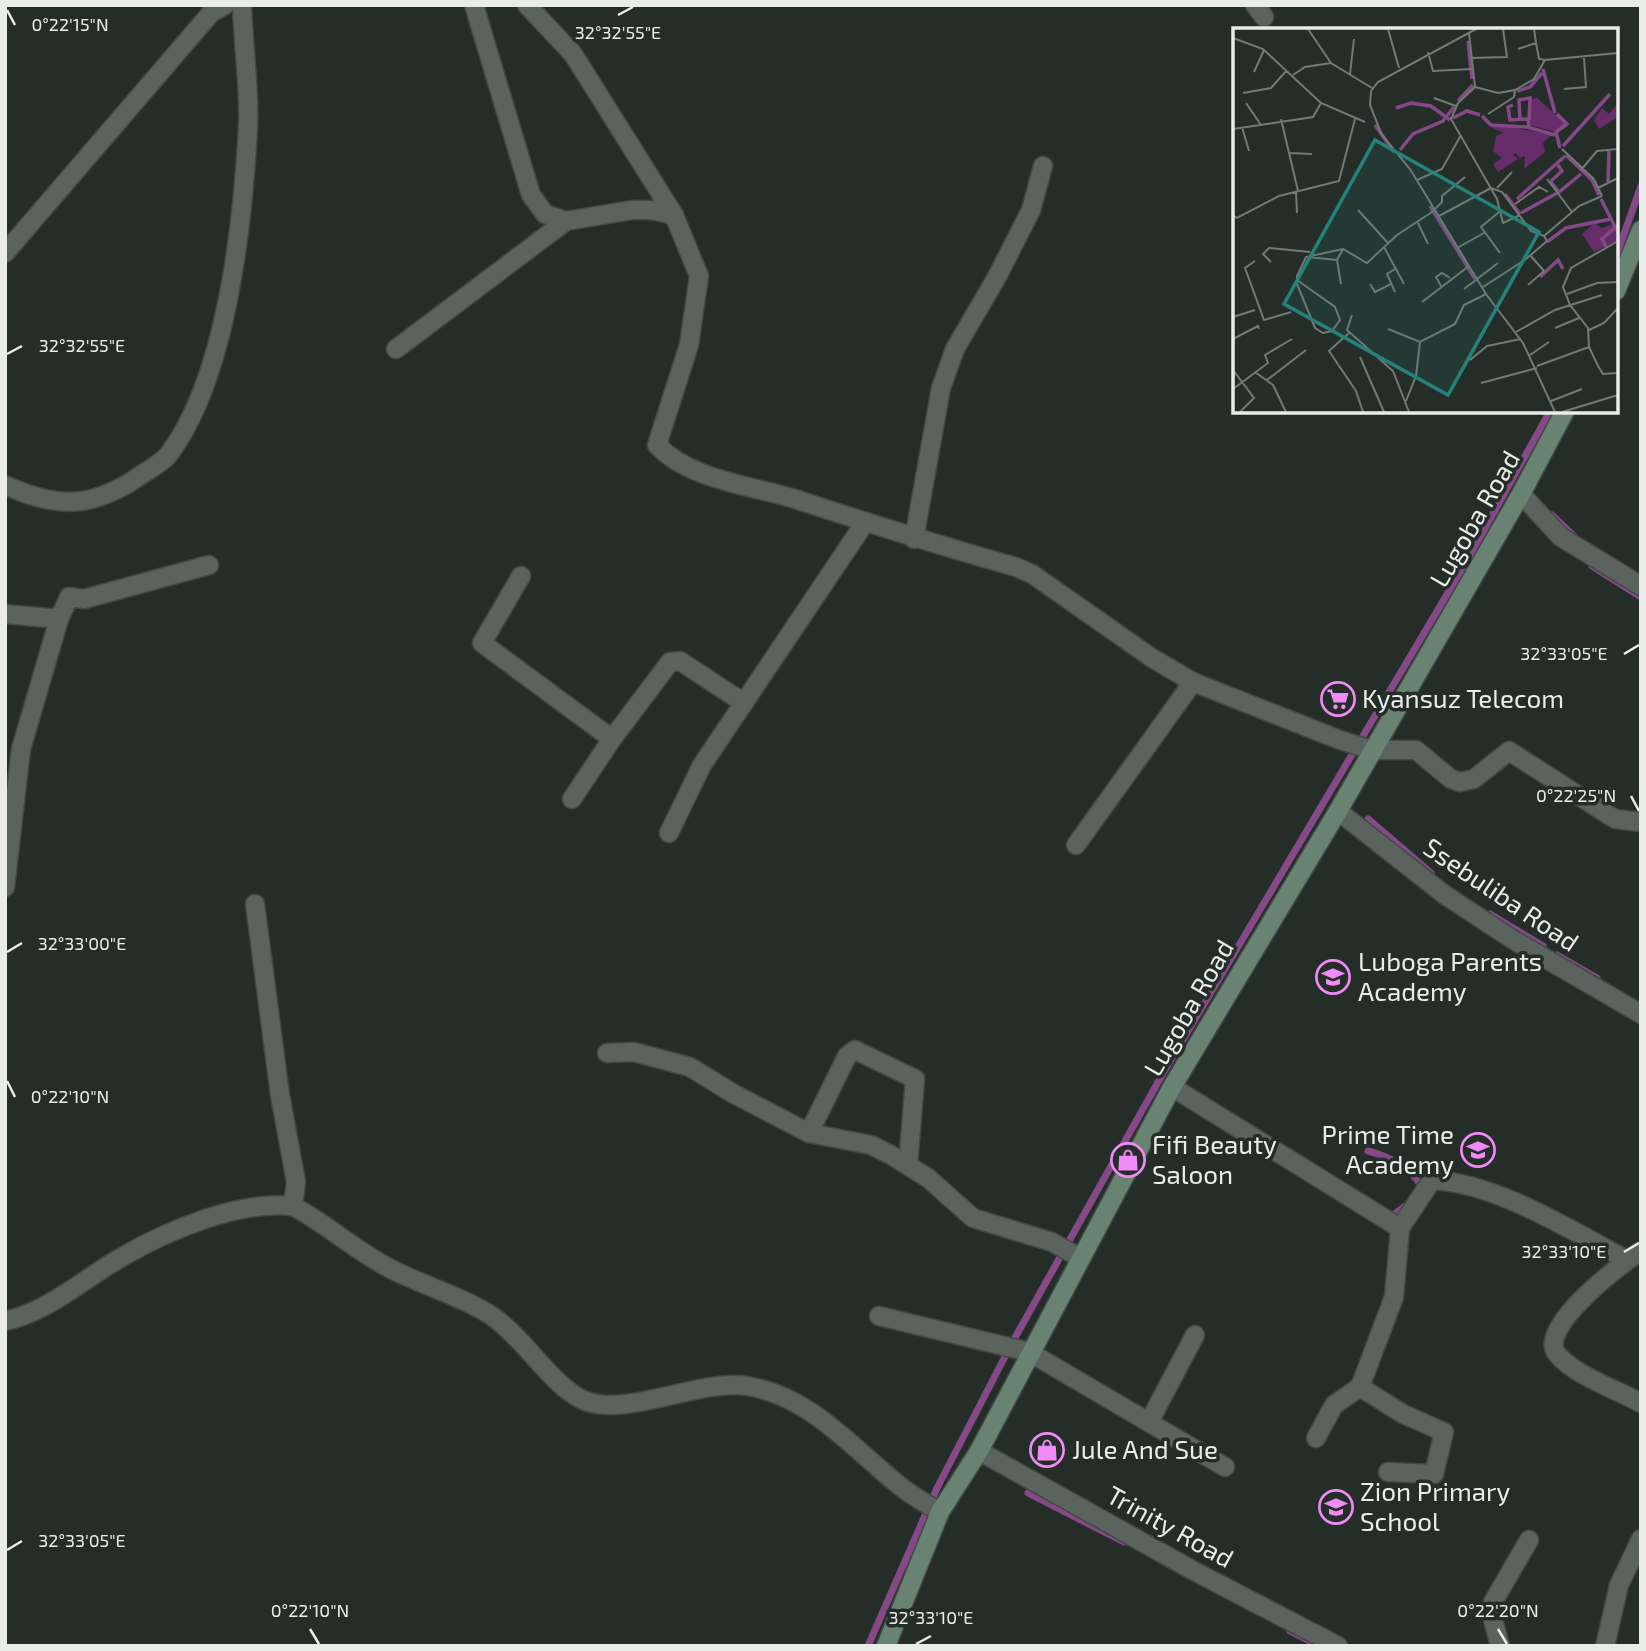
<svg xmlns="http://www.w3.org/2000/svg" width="1646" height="1651" font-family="'Exo 2',sans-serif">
<rect width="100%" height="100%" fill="#252d28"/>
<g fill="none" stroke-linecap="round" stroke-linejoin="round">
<!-- stream -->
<g stroke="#854988" stroke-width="7">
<path d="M1616 257 1641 186"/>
<path d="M1552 515 1574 536"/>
<path d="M1592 566 1641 597"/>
<path d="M1368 819 1431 873"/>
<path d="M1490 914 1543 946"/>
<path d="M1557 955 1597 978"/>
<path d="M1368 1151C1388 1156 1411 1168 1422 1187"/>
<path d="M1433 1178 1444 1169"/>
<path d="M1390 1217 1411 1202"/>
<path d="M1028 1493 1124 1542"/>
<path d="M1290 1631 1317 1645"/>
<path d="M868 1646 937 1488 1012 1343 1162 1075 1468 559 1550 411"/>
</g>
<!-- street casing -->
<g stroke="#424945" stroke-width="21">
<g id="street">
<path d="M474 5 531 195 545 214 566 221"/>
<path d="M527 5 573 54 674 215 699 276 689 345 657 445C690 480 750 485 795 499 868 523 941 546 1016 567L1032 574 1152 658 1193 682 1340 740 1372 750H1416L1451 779 1460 782 1474 779 1509 751 1615 819 1641 822"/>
<path d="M1255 5 1264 17"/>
<path d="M5 253 211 13 225 5"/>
<path d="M396 349 566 221 632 210H651L674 215"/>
<path d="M5 485C59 510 95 508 144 473 152 468 163 462 169 454 227 377 243 222 248 127 250 91 243 44 242 5"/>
<path d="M1521 494 1561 537 1641 586"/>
<path d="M914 539 941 388 955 349 998 275 1031 210 1043 166"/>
<path d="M521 576 482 643 612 739"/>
<path d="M5 614 59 619"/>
<path d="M572 799 612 739 670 662 680 661 744 703"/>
<path d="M1338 811 1445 895 1512 939 1641 1014"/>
<path d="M669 833 702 765 864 524"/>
<path d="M1076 845 1193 682"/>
<path d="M5 887 21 749 59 619 69 597 84 599 209 565"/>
<path d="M255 904 280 1095 296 1182 293 1206C328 1225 356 1251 391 1269 424 1286 461 1296 492 1316 523 1337 551 1384 581 1399 621 1420 700 1378 747 1386 811 1396 853 1449 900 1486 912 1496 927 1504 940 1512"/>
<path d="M607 1053 634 1052 690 1067 734 1094 809 1133 871 1145 891 1155 928 1178 973 1218 1052 1242 1080 1258"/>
<path d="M1172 1087 1400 1228"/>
<path d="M809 1133 847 1056 855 1050 915 1079 908 1165"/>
<path d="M1641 1251C1622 1263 1536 1328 1557 1354 1574 1375 1617 1390 1641 1403"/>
<path d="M879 1316 1029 1352 1225 1467"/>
<path d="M5 1321C48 1312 85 1278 122 1257 168 1230 240 1200 293 1206"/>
<path d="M1360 1387 1403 1414 1444 1432 1434 1474 1388 1472"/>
<path d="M1149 1422 1195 1335"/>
<path d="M1316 1438 1334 1405 1360 1387 1394 1297 1400 1228 1432 1180C1497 1183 1570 1230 1627 1260"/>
<path d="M979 1451 1194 1571 1338 1646"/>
<path d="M1500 1646 1492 1616 1493 1602 1529 1540"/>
<path d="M1605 1646 1619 1585 1641 1539"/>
</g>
</g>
<!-- secondary casing -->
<g stroke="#424945" stroke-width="21">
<g id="secondary">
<path d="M1616 291 1641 230"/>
<path d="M886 1646 940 1512 979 1451 1172 1087 1338 811 1521 494 1565 411"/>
</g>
</g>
<!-- street -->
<use href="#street" stroke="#5b635e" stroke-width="18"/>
<!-- secondary -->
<use href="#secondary" stroke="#698373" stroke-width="18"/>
</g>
<!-- ticks -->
<path fill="none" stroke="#e8ede9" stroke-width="2.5" d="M7 10 15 25M618 15 633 7M7 354 22 346M1624 654 1639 645M1631 796 1639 811M7 952 22 943M7 1081 15 1097M1624 1252 1639 1243M7 1550 22 1541M310 1629 319 1644M1498 1629 1507 1644M916 1644 931 1636"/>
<!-- icons -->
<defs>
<g id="supermarket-ring" transform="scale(1.75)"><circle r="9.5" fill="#252d28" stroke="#f08bf6" stroke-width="1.5"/><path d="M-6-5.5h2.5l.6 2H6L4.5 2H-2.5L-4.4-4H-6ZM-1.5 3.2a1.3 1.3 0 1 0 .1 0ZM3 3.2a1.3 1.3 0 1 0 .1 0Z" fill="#f08bf6"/></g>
<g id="school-ring" transform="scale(1.75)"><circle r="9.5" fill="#252d28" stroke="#f08bf6" stroke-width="1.5"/><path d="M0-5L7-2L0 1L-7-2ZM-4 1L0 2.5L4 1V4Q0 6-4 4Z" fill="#f08bf6"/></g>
<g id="shop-ring" transform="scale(1.75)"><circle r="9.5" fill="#252d28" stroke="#f08bf6" stroke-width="1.5"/><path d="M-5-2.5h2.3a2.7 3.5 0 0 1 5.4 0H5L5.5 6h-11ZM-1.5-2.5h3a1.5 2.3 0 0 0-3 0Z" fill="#f08bf6"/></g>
</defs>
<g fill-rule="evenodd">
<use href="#supermarket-ring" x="1338" y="699"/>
<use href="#school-ring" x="1333" y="977"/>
<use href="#school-ring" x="1478" y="1150"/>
<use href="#shop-ring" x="1128" y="1160"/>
<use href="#shop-ring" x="1047" y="1450"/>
<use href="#school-ring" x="1336" y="1507"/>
</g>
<g text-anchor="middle" stroke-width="7" stroke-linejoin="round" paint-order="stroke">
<!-- street labels -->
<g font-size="26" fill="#e8ede9" stroke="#252d28">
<text transform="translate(1475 519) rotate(-60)" y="9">Lugoba Road</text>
<text transform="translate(1501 895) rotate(34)" y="9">Ssebuliba Road</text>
<text transform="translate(1189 1008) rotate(-60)" y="9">Lugoba Road</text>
<text transform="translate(1170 1527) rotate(29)" y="9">Trinity Road</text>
</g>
<!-- poi labels -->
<g font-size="26" fill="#e8ede9" stroke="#252d28" text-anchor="start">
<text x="1362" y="708">Kyansuz Telecom</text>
<text x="1358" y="971">Luboga Parents<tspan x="1358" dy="30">Academy</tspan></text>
<text x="1454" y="1144" text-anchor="end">Prime Time<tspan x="1454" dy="30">Academy</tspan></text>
<text x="1152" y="1154">Fifi Beauty<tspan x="1152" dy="30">Saloon</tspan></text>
<text x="1072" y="1459">Jule And Sue</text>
<text x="1360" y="1501">Zion Primary<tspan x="1360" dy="30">School</tspan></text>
</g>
</g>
<!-- overview -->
<g transform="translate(1233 28)">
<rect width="385" height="385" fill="#252d28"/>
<path d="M304 70 333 96 322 104 296 97 297 71ZM385 75 383 90 366 101 361 92 369 80 376 86ZM269 97 318 107 310 115 312 124 291 141 292 128 287 130 283 125 280 127 285 131 265 144 260 136 269 130 260 123 263 108 270 105 258 99ZM361 195 369 200 379 196 385 212 361 224 349 206Z" fill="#672d6b"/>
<path fill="none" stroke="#854988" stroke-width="3.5" d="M235 13 239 51M310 41 322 85M284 63 297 59 309 45M225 73 240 57M280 77 275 79 277 92 295 91 296 100M163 80 178 75 198 78 217 92M324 86 334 96 323 104 327 120M249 88 258 97 294 99 322 107M220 90 234 83 247 87M287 91 286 72 297 70 296 92M142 97 161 124M330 118 377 66M167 122 180 106 210 93 221 79M333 127 359 152 366 167M317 153 326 164 348 146M318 153 329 143 325 137M375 154 376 123M272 166 287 186M284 171 332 128M368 171 385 205M197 178 242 251M288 185 326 164M314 214 333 200 378 191M373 219 369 211 385 197M307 249 325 232 330 241"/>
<path fill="none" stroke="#737a75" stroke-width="2" d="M75 1 98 35 139 60M155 1 166 40M243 1 145 54 138 63 137 77 149 107 177 141 253 266 290 315 322 384M236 5 242 59 225 75 218 91 264 171 270 195 287 187M0 10 30 21 88 75 132 94M303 15 306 31 312 32M285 21 303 15 301 1M195 24 200 43 239 41M237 30 274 29 270 1M21 44 31 22M117 46 121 11M60 47 72 39 98 35M242 59 265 65 282 62 301 51 312 32 385 25M331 61 353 59 351 30M10 65 38 60 54 42M201 70 223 78M13 75 28 97M255 86 281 69 282 62M48 91 65 163M9 99 16 123M0 101 80 89 88 75M329 121 361 151 369 168M56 125 79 126M348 142 364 123 385 121M314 151 339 184M184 152 209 141 228 107M258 160 269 164 298 203 311 208M264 160 279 144M365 160 385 150M63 164 64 185M282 176 306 159 315 164M125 182 155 215M266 184 248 199 267 225M0 188 4 190 46 168 106 153 122 91M206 188 258 160M185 195 195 216M311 208 346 178 369 168M385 213 338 240 330 259 337 277 355 300 356 319 365 338 370 346 385 345M151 219 171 256M224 220 251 205M75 229 104 232M22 233 12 240 31 292 58 284M38 234 30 226 36 220 77 224M162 241 154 246 162 264M64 252 102 279 107 292 99 303 90 305 82 300 64 256V248L66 244 73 229 110 221 134 235 164 207 199 184 209 174V168L232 149M108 256 104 232 110 221M137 256 142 264 158 256M295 257 311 243 297 227M208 258 203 249 209 245 217 250M250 259 293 231 314 213 311 208M231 261 265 235M334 266 364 255 385 254M189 274 236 238M119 287 114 302 160 343 176 384M0 289 22 282M322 300 346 290M155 301 187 314 222 296 231 277 253 266M356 302 371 295 385 280M283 304 322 282 369 267M116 305 96 323 123 363 130 384M0 311 25 298 26 301M297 327 316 314M127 329 151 384M237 332 254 318 288 311M304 338 356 319M0 342 21 370 7 384M22 344 40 357 53 384M34 352 73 322M248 355 304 340M0 361 35 335 32 327 59 311M173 373 183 348 187 314M318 373 349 361M329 384 385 367"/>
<path fill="#25827a" fill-opacity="0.15" stroke="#25827a" stroke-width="3.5" d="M142 112 306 204 215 367 51 276Z"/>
<rect width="385" height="385" fill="none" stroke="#e8ede9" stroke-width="3.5"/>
</g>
<g font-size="18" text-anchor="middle" fill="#e8ede9" stroke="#252d28" stroke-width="7" stroke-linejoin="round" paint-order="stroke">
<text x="70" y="31">0°22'15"N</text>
<text x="618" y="39">32°32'55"E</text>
<text x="82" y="352">32°32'55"E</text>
<text x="1564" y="660">32°33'05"E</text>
<text x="1576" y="802">0°22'25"N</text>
<text x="82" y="950">32°33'00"E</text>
<text x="70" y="1103">0°22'10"N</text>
<text x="1564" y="1258">32°33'10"E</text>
<text x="82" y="1547">32°33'05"E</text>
<text x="310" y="1617">0°22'10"N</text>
<text x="1498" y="1617">0°22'20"N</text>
<text x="931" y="1624">32°33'10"E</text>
</g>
<!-- border -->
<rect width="1646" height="1651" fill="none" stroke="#e8ede9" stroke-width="14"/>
</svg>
